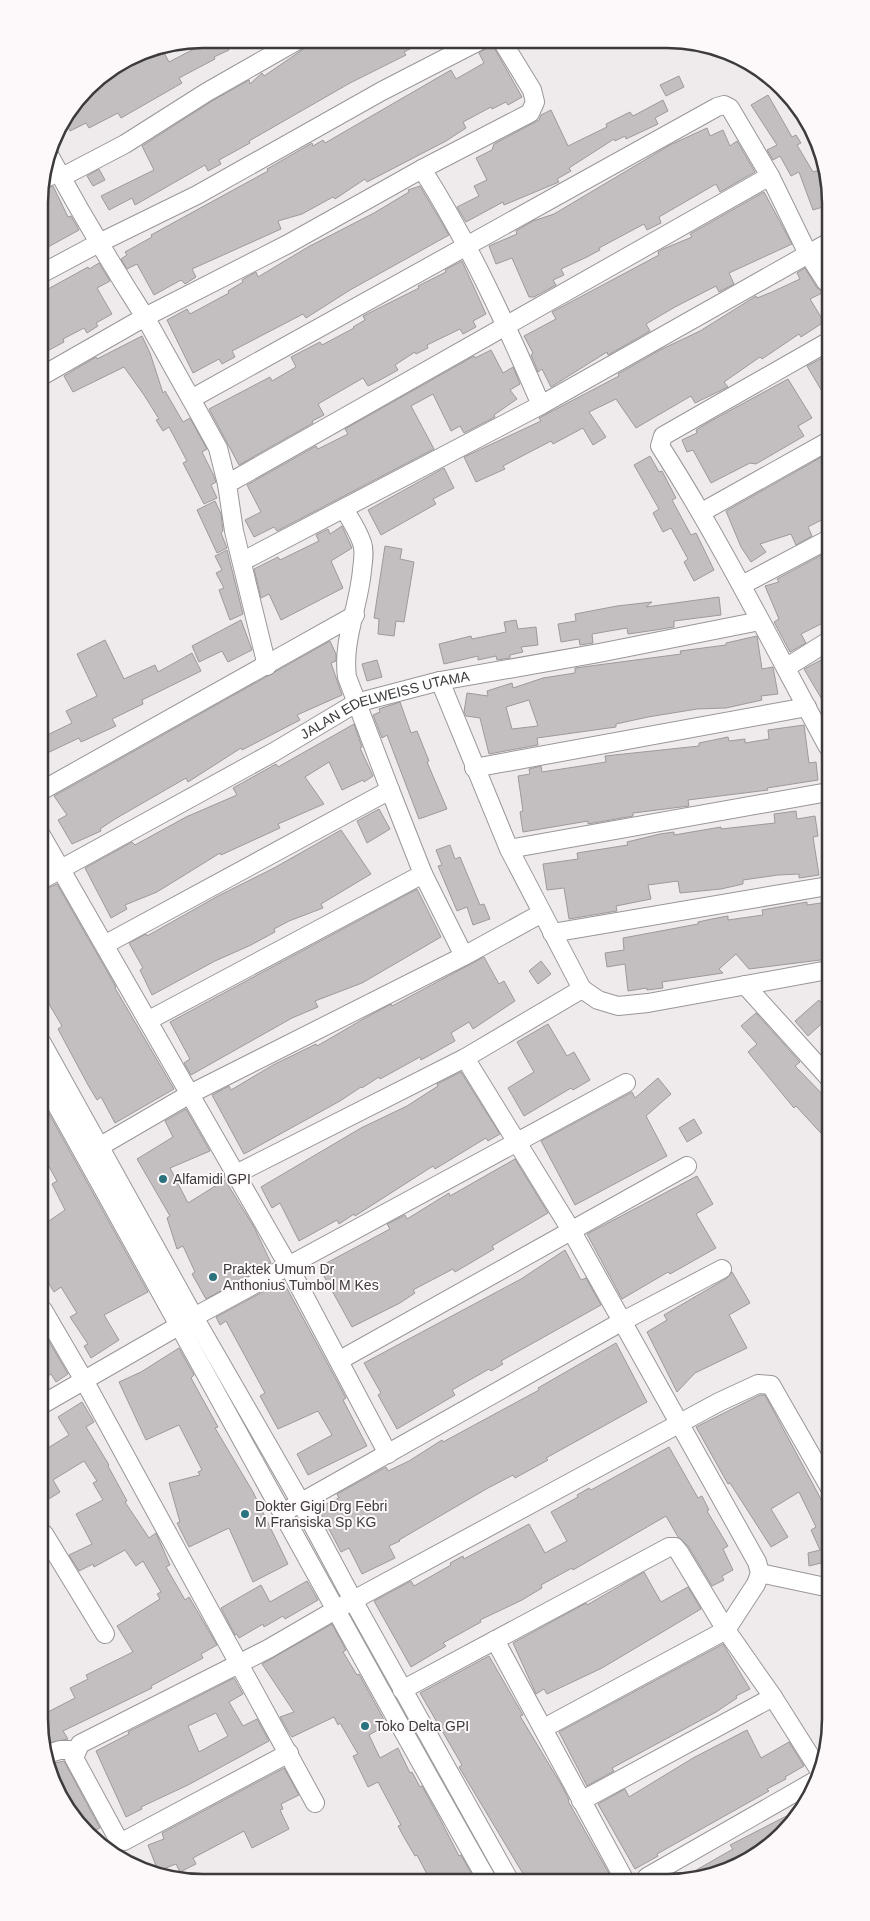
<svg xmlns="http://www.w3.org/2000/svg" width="870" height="1921" font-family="Helvetica,sans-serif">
<rect width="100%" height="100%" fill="#efebed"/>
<!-- building -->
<g fill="#c3bec0" stroke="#9e999b" fill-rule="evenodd">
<path d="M213 39H245L228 48 229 50 214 57 215 59 179 78 182 83 121 118 118 113 89 128 86 123 70 131 64 120 95 79 140 51 161 47 169 62Z"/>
<path d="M314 39 427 40 404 52 406 55 350 83 249 141 250 143 219 160 221 164 208 171 205 165 135 205 132 198 109 210 101 196 154 170 142 146 212 101 249 80 250 84 262 73 264 76 305 48Z"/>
<path d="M492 44 522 97 508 105 506 102 492 109 491 107 463 122 466 128 446 141 367 182 365 179 335 199 333 197 302 214 278 221 281 229 192 269 196 277 185 284 181 280 154 295 137 264 127 269 121 259 127 255 125 252 152 237 151 235 268 171 267 169 312 143 313 146 323 140 325 143 451 70 456 79 484 63 479 53Z"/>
<path d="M679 76 684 87 666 96 660 85Z"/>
<path d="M768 95 792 137 796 135 801 143 797 145 813 172 819 170 826 186V206L813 210 799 172 791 176 780 156 773 160 767 150 777 145 751 105Z"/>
<path d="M663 100 668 111 655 118 658 124 626 139 625 136 615 141 614 139 569 168 571 171 557 179 559 182 504 205 503 202 466 222 457 207 479 196 474 186 487 180 476 158 492 150 494 144 539 120 541 115 551 110 568 146 607 127 606 124 630 112 633 116Z"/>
<path d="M707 128 710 136 723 130 730 146 737 141 755 172 720 192 716 184 659 217 661 223 647 230 644 224 599 248 600 250 587 257 561 269 564 275 553 280 556 285 534 297H529L512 258 496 264 489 246 517 234 516 231 533 221 554 214 670 145Z"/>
<path d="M99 169 105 180 93 186 87 176Z"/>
<path d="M53 186 68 217 71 216 79 230 39 252V192Z"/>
<path d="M420 186 449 235 350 290 306 318 303 314 232 351 235 357 222 364 219 359 193 373 167 320 187 309 190 314 229 293 228 291 243 282 242 280 256 272 258 277 308 247 374 213 409 192 408 190Z"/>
<path d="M764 192 792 244 729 273 734 284 719 292 716 286 675 307 646 324 650 331 608 355 607 352 551 387 542 369 538 372 531 355 533 353 524 336 556 319 552 312 659 255 658 252 663 249 692 237 690 234Z"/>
<path d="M462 261 486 314 473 321 476 327 463 334 460 329 427 345 428 348 416 354 415 352 395 365 398 370 380 380 368 386 363 378 318 404 324 415 312 421 313 423 239 465 209 409 270 377 272 381 296 367 291 357 320 342 322 345 354 328 353 327 365 320 363 316 419 288 418 286 446 272 445 270Z"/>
<path d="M99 263 110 281 97 288 112 314 96 323 98 326 87 333 84 328 63 339 64 342 40 355 39 294 88 267 89 269Z"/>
<path d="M805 268 817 288 824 292 810 299 824 322 801 337 799 334 762 359 760 357 724 382 728 387 695 403 691 396 636 428 616 399 589 412 606 437 593 445 583 428 553 444 551 441 503 466 505 469 476 482 464 457 541 421 539 418 619 376 618 374 660 350 700 331 756 296 757 298 772 292 800 279 797 273Z"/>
<path d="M142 336 150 353 163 393 165 391 183 422 190 418 207 449 202 452 213 474 216 482 211 485 217 498 204 504 183 463 187 461 169 427 163 431 156 420 159 419 144 395 124 367 73 392 64 376 96 357 97 359Z"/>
<path d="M491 350 503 373 513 367 520 384 510 390 517 399 494 415 495 417 464 433 460 426 451 431 433 394 411 406 434 449 277 531 274 527 254 537 245 520 261 512 247 485 316 446 318 449 348 434 345 429 474 356 475 358Z"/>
<path d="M826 356V398L807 366Z"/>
<path d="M788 379 812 418 798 426 804 436 756 464 750 463 711 483 693 450 687 452 682 440 697 433 696 430 709 422Z"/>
<path d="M827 454V517L808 527 812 536 796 545 791 534 760 544 766 552 751 562 741 547 726 511Z"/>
<path d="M650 456 659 472 662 471 676 498 672 500 691 535 696 533 714 570 694 581 684 562 688 559 671 528 663 532 653 513 659 509 634 465Z"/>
<path d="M444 468 454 488 433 499 436 504 381 535 368 510Z"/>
<path d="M215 501 221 514 223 531 221 533 227 548 217 553 197 510Z"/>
<path d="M342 526 352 548 331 561 343 588 281 620 269 594 261 598 254 569 278 557 280 560 319 541 316 535 328 529 330 534Z"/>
<path d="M385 546 402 549 400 559 414 562 404 622 396 621 394 636 378 634 379 619 374 618Z"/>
<path d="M227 550 243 614 230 620 219 590 224 588 216 573 222 570 215 556Z"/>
<path d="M827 552V621L801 634 806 643 790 652 774 622 779 619 765 586 779 582 777 579Z"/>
<path d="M719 597 721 615 674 621V627L656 630 628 634 627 628 592 634 593 643 580 645 579 639 561 642 558 624 576 621 575 614 617 606 652 602 646 607Z"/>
<path d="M241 620 252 650 228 662 222 651 199 662 192 646Z"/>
<path d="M516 620 518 629 536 627 538 645 521 647 523 652 510 655V658L497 660 496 656 478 660V656L444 664 439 644 471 636 472 639 506 632 504 622Z"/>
<path d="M757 636 762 669 773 667 778 694 761 696 762 700 726 708 697 709 648 717 616 724V727L537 738 538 745 489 754 480 718 466 716 464 712 467 693 488 696 487 691 512 683 513 688 543 678 575 673V668L681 654 680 651 726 645V643ZM529 700 538 726 512 729 506 707Z"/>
<path d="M105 640 124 679 155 665 158 672 192 653 201 671 142 700 143 704 112 719 116 726 81 742 79 738 41 756V738L72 723 66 711 97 696 77 654Z"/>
<path d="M330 641 336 654V661L331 663 342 695 297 715 300 720 242 750 241 748 188 782 186 778 115 819 100 829 101 831 72 844 58 820 67 815 54 796Z"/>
<path d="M827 657V708L804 669Z"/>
<path d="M377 660 382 677 367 681 362 664Z"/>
<path d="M400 702 411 733 417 731 429 761 427 762 447 809 419 819 387 735 382 738 373 715 380 712 379 709Z"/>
<path d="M354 724 362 747 360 748 373 776 364 782 363 780 342 790 329 762 305 777 324 804 278 824 280 828 221 855 220 853 157 892 125 905 127 909 111 918 85 868 132 842 135 845 186 817 237 795 233 788 276 764 278 767Z"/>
<path d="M804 725 809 763 816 762 818 780 767 788 768 790 688 800 689 806 633 813V816L588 824V821L523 832 520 812 523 811 518 776 530 774 529 769 541 766 542 772 581 766 606 762 605 756 699 746V743L728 737 729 741 745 739V743L769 739 768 730Z"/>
<path d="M379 809 390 829 367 843 357 821Z"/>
<path d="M796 811 797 819 815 816 818 836 813 837 819 875 799 878V874L778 875 743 880V884L721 889 680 893 678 881 648 885 651 899 616 906 617 911 569 919 564 888 547 890 543 864 578 859 577 853 628 845 627 842 660 834 674 832V835L721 827V829L775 823 774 814Z"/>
<path d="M341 830 371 874 321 904 323 908 289 921 274 929 275 932 251 945 215 961 152 995 140 970 143 968 129 943 146 934 147 936 218 896 274 868Z"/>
<path d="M450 845 455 859 460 857 480 905 484 904 490 919 473 925 467 907 457 911 438 866 442 865 436 850Z"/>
<path d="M57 884 116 987 115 988 174 1089 115 1123 101 1097 97 1100 88 1085 58 1029 62 1026 46 999 42 1002 41 891Z"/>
<path d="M417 889 441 937 362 983 315 1001 318 1007 292 1018 191 1075 184 1063 190 1059 170 1022Z"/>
<path d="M807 902V905L828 902V959L749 969 736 954 719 969 723 973 662 982 663 988 647 990V988L628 991 625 964 607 967 605 953 624 950 623 938 698 924V922L712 919 728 916V920L763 915 762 910Z"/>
<path d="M484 957 499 984 504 981 515 1001 473 1029 469 1022 451 1033 455 1041 421 1060 420 1057 380 1079 379 1077 362 1088 361 1087 340 1101 244 1154 212 1095 229 1086 231 1090 273 1065 316 1044 317 1046 365 1018 391 1004 392 1006Z"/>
<path d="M541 961 551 974 538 984 529 971Z"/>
<path d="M819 1000 828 1011V1018L808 1036 795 1021Z"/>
<path d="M756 1013 800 1062 795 1066 829 1101V1142L796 1106 794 1108 748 1052 757 1044 741 1026Z"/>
<path d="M548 1024 567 1056 574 1052 590 1080 573 1090 571 1088 524 1116 508 1088 534 1072 517 1042Z"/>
<path d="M461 1072 500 1134 488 1141 486 1138 435 1169 433 1166 355 1216 354 1214 339 1224 337 1220 299 1241 280 1203 272 1208 261 1187 361 1128 407 1106 438 1086 437 1084Z"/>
<path d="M658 1078 671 1094 646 1116 667 1156 575 1205 541 1141 632 1092 635 1098Z"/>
<path d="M42 1101 148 1292 104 1315 119 1340 91 1358 84 1346 88 1344 70 1317 77 1313 61 1287 54 1292 43 1274V1225L65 1210 52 1184 57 1181 42 1154Z"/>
<path d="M186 1109 210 1151 170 1168 188 1203 225 1180 254 1227 271 1263 206 1299 192 1274 195 1272 183 1246 177 1249 167 1218 170 1216 137 1159 173 1137 165 1121Z"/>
<path d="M694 1119 702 1133 687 1142 679 1128Z"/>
<path d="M515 1159 548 1213 492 1246 494 1249 467 1265 455 1272 453 1269 428 1282 413 1290 415 1293 400 1303 352 1327 319 1267 390 1229 387 1224 405 1215 407 1219 449 1193 450 1196Z"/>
<path d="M697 1176 713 1204 696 1214 716 1248 670 1274 668 1272 622 1299 587 1234Z"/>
<path d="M565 1250 581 1280 586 1278 601 1305 501 1361 503 1364 491 1371 489 1369 452 1390 455 1395 397 1429 378 1395 381 1393 364 1363 521 1279Z"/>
<path d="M732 1272 750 1303 729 1315 747 1348 695 1373 677 1392 647 1332 667 1320 664 1315 727 1278Z"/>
<path d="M283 1281 337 1381 346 1398 343 1400 367 1446 308 1475 297 1454 332 1435 318 1411 278 1429 260 1396 265 1393 226 1321 220 1325 216 1317Z"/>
<path d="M43 1331 68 1374 56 1382 51 1374 43 1379Z"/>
<path d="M616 1343 647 1402 546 1458 548 1460 515 1478 513 1475 488 1488 399 1540 400 1541 389 1546 395 1558 362 1574 349 1548 341 1552 318 1508 339 1498 337 1494 384 1468 386 1467 388 1471 409 1461 442 1440 443 1442 539 1390 538 1388Z"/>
<path d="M179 1348 194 1375 191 1378 218 1427 215 1428 253 1492 288 1564 253 1582 229 1528 189 1547 177 1523 180 1522 169 1483 200 1475 198 1472 202 1470 179 1425 146 1440 119 1382 141 1372Z"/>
<path d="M760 1395H765L830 1516V1574L825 1562 809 1566 808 1553 820 1550 811 1530 816 1527 799 1492 771 1509 788 1537 771 1547 730 1483 728 1484 696 1427Z"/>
<path d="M82 1402 94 1422 86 1427 109 1465 108 1466 127 1501 125 1502 149 1538 156 1533 170 1565 166 1567 185 1600 189 1597 217 1645 201 1654 203 1658 151 1686 152 1688 63 1731 68 1739 44 1744V1714L75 1698 70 1688 88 1679 86 1675 133 1652 117 1626 160 1599 157 1594 161 1592 143 1561 136 1566 125 1550 94 1567 93 1564 79 1571 69 1555 92 1544 76 1514 103 1500 93 1483 97 1481 84 1461 53 1480 60 1492 44 1502 43 1451 69 1435 58 1417Z"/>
<path d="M669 1447 698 1498 702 1496 709 1510 707 1511 728 1546 723 1549 733 1570 722 1576 724 1580 712 1586 688 1546 678 1537 666 1516 573 1570 572 1568 541 1585 542 1588 522 1600 480 1620 481 1622 443 1643 446 1646 411 1667 374 1601 411 1581 414 1586 451 1565 450 1563 463 1556 464 1559 529 1524 545 1553 567 1541 551 1512 578 1497 577 1495 589 1488 591 1490Z"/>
<path d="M644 1572 661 1602 688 1587 701 1609 602 1668 547 1694 544 1689 536 1694 513 1643 586 1603 587 1605Z"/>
<path d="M307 1581 318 1600 285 1619 283 1616 264 1627 263 1624 239 1638 237 1634 235 1635 221 1608 261 1585 270 1602Z"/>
<path d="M332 1624 346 1650 343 1652 357 1675 359 1674 387 1725 369 1735 380 1758 398 1748 410 1773 412 1772 420 1787 422 1786 440 1819 459 1856 461 1855 474 1878H429L417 1855 415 1856 405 1839 398 1826 401 1825 378 1782 368 1787 353 1756 358 1754 340 1723 338 1725 334 1717 292 1737 288 1731 280 1717 294 1712 262 1664Z"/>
<path d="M723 1644 750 1689 736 1696 737 1698 716 1712 612 1768 614 1771 587 1786 559 1732Z"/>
<path d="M489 1656 523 1715 520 1716 562 1786 569 1800 568 1801 611 1877H525L459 1767 462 1765 420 1693Z"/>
<path d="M234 1678 243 1694 229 1702 243 1726 257 1719 269 1741 188 1785 141 1807 142 1809 126 1817 96 1751 129 1734 128 1732ZM216 1713 228 1736 199 1752 188 1726Z"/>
<path d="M747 1730 761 1758 789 1742 804 1766 785 1777 786 1779 767 1789 769 1791 657 1854 658 1856 635 1869 598 1804 625 1789 629 1797 693 1758Z"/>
<path d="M64 1761 100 1828 88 1834 74 1817 63 1797 61 1799 46 1765Z"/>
<path d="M284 1768 299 1795 281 1804 283 1809 280 1810 289 1829 252 1848 244 1831 193 1858 196 1864 180 1872 176 1864 158 1871 148 1845 164 1839 162 1833Z"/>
<path d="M804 1807 797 1818 758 1855 710 1877H684L733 1849 730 1845Z"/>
</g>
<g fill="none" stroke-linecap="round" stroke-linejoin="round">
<!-- minor casing -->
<g stroke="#9a9698" stroke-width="20">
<g id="minor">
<path d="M502 41 532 90 535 102 530 113 422 169C469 243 506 324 541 405"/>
<path d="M49 155C79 210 111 264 145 317L288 244 422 169"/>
<path d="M770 176 808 254 826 282"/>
<path d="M62 177 125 144 207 92 300 39"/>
<path d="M42 179 58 173"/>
<path d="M39 275 97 244 197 195 382 91 481 40"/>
<path d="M826 343 663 436 660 446C722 543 773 646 828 747"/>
<path d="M40 377 145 317 191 399 717 107 724 105 730 108 770 176 227 484 234 531 267 666"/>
<path d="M191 399 218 448 227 484"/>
<path d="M344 509C351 520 358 531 362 543 365 551 363 561 362 570 359 606 342 641 347 677L390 790"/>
<path d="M702 512 827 442"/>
<path d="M243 561 541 405 826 244"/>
<path d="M742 585 827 540"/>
<path d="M787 667 827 642"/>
<path d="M474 768 807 707"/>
<path d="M41 791 355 615"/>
<path d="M41 835 289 1267 388 1454"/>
<path d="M509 849 828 792"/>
<path d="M423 874 464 956"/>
<path id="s1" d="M41 880 274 752 356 703 440 681 599 653 760 621"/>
<path d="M552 933 828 886"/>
<path d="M106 944 390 790 423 874 149 1020"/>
<path d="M745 985 829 1078"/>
<path d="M582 989 598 1000 618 1006 648 1003 828 970"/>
<path d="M42 1043 194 1317 301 1503 354 1602 508 1878"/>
<path d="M42 1079C191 1344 335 1613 486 1878"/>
<path d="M92 1151 190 1094 464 956 542 913"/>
<path d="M234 1175 465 1058 582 989 509 849 440 681"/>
<path d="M43 1310 85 1382 315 1803"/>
<path d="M340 1360 687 1166"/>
<path d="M43 1404 194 1317 626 1083"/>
<path d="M291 1508 621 1322 722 1269"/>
<path d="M44 1534 105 1634"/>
<path d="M760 1573 830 1588"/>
<path d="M495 1640 623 1877"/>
<path d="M402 1690 669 1547H675L679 1552 726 1630 756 1584 760 1573 757 1562 571 1230 465 1058"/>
<path d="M544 1728 726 1630 773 1697 821 1773"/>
<path d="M289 1753 124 1841 118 1839 74 1758 80 1744 268 1649 337 1609 719 1402 758 1384 771 1385 830 1488"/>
<path d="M44 1755 60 1750H76"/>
<path d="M581 1801 773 1697"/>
<path d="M647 1877 820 1778"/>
</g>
</g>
<!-- minor -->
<use href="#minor" stroke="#fff" stroke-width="18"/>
</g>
<!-- markers -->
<g fill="#2b727f" stroke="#fdf8fa" stroke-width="2">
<circle cx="163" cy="1179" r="5"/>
<circle cx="213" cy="1277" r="5"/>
<circle cx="245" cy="1514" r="5"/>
<circle cx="365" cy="1726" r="5"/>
</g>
<g text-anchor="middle" stroke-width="4" stroke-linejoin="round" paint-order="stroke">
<!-- street labels -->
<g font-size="14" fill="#3c3a3b" stroke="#fdf8fa">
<text dy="5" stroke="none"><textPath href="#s1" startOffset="388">JALAN EDELWEISS UTAMA</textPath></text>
</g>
<!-- poi labels -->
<g font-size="14" fill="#3c3a3b" stroke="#fdf8fa" text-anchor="start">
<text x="173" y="1184">Alfamidi GPI</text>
<text x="223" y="1274">Praktek Umum Dr<tspan x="223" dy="16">Anthonius Tumbol M Kes</tspan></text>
<text x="255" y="1511">Dokter Gigi Drg Febri<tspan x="255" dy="16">M Fransiska Sp KG</tspan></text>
<text x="375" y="1731">Toko Delta GPI</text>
</g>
</g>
<!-- crop -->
<path d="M0 0H870V1921H0ZM203 48H667A155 155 0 0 1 822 203V1719A155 155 0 0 1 667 1874H203A155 155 0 0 1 48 1719V203A155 155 0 0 1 203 48Z" fill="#fdf8fa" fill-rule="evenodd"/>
<path fill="none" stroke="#3c3a3b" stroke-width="2.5" d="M203 48H667A155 155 0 0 1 822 203V1719A155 155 0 0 1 667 1874H203A155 155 0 0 1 48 1719V203A155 155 0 0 1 203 48Z"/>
</svg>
